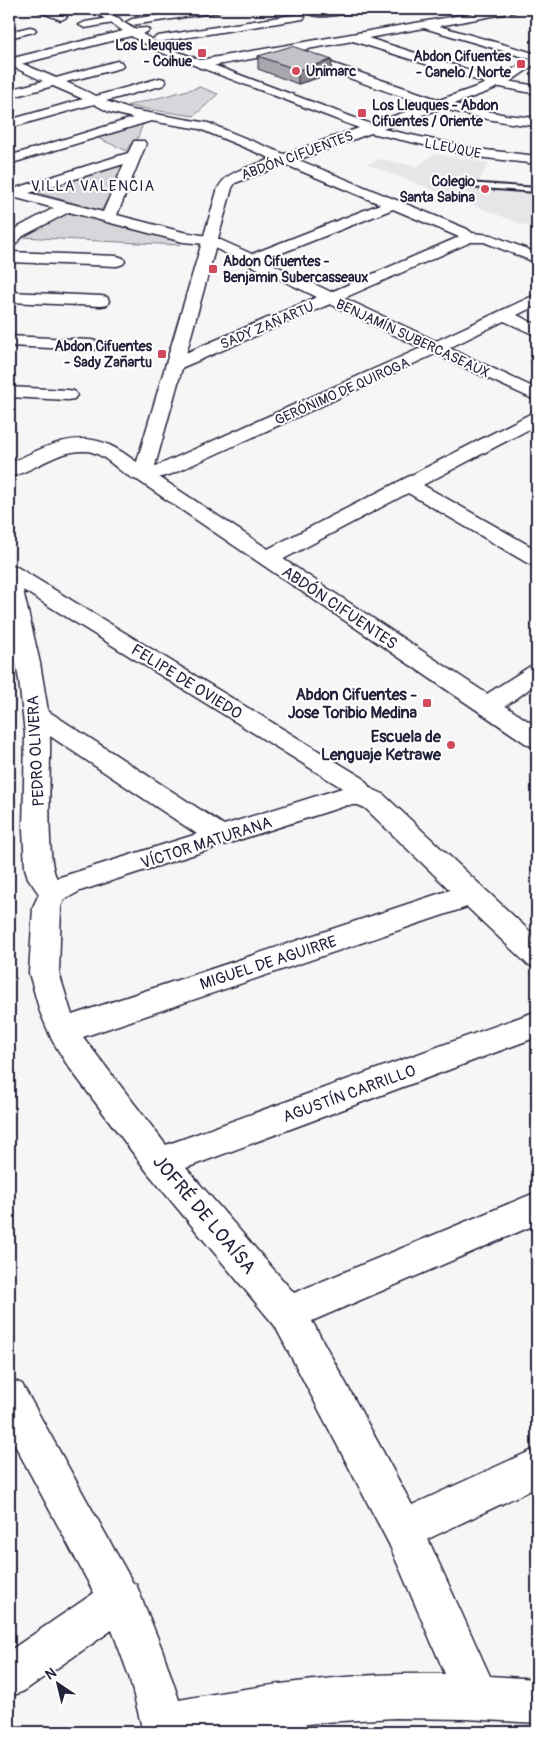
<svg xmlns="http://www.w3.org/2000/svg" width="546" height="1741" font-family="Pangolin,sans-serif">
<rect width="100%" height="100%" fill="#f6f6f7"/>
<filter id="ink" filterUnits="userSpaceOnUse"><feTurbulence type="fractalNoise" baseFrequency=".02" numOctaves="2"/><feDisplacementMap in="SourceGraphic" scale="10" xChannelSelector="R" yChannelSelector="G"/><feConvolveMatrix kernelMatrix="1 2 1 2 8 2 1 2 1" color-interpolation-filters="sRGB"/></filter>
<g filter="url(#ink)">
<!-- built -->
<path fill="#e6e6e9" d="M434 154 489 163 479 181 537 186V230L367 164 381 159 417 167Z"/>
<!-- green -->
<g fill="#d7d7db" stroke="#7c7c8b">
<path d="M200 87 218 94 194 116 126 106Z"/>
<path d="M144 121 132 153 95 137Z"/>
<path d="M129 160 101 211 35 192Z"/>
<path d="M76 213 180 240 179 245 21 237 64 214Z"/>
</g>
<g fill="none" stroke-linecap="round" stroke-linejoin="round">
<!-- lane casing -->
<g stroke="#22223b" stroke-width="4">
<path id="lane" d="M467 183 537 188V192L470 187H467Z"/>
</g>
<!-- street casing -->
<g stroke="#22223b" stroke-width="3">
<g id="street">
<path d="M37 9H51L67 17 61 20 38 11Z"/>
<path d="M198 9H223L218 12 132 25 126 22 132 19Z"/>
<path d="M330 9H357C352 14 316 19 311 14L312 12Z"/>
<path d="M497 9H519L514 12 439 26 537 54V61L424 28 368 38 501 80 537 86V94L495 86 353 41 200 68 194 64 200 60Z"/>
<path d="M299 14 303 15 305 17 303 19 158 42 152 39 158 36Z"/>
<path d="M115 17 119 18 121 20 119 22 85 28 79 25 85 22Z"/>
<path d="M30 27 34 28 36 30 34 32 9 38V32Z"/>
<path d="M296 51 449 103 506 115 537 118V126C452 119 372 86 292 57L290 55 292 53Z"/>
<path d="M9 58 56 78 117 61 121 62 123 65 121 68 66 82 96 96 160 78 164 79 166 82 164 85 106 101 132 110 208 123 467 229 472 233 491 235 537 253V263L484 242H471L344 298 436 341 537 294V305L517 315 537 325V336L504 321 449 348 537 389V401L435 354 172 474C163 476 151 481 142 481 122 479 106 451 85 451 56 450 35 471 9 477V464C40 449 75 429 109 445 123 451 134 461 146 468L159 465 421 348 330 304 181 368 175 369 169 368 166 364 169 360 317 297 206 244 183 242 69 212 23 236 14 246 9 248V234L13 230 54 208 9 196V188L13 189 128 153 134 141H144L146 144 117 215 183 232 214 237 252 254 380 204 200 129 151 121 9 164V156L133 118 109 112 94 104 9 128V120L83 99 53 86 9 98V90L43 81 9 65ZM124 164 103 212 29 193ZM393 209 459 237 331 292 264 260Z"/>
<path d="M9 252 117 256 123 258 125 261 123 264 117 266 9 262Z"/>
<path d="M9 292 101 296 107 297 109 301 107 305 101 306 9 302Z"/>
<path d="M9 336 91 340 97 341 100 345 97 349 91 350 9 346Z"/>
<path d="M9 387 68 390 74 391 77 395 74 399 68 400 9 397Z"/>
<path d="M537 412V425L423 485 537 550V565L529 564 408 493 276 563 268 564 260 563 257 558 260 553 530 414Z"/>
<path d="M9 565 17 567 363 778 370 788 383 794 537 938V968L527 964 467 907 83 1037 166 1145 537 1011V1037L186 1168 294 1293 537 1192V1224L312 1321 412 1505 537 1448V1487L428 1539 490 1676 537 1679V1723L466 1719 395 1718 324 1722 246 1732H143L129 1676 112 1630 24 1691 9 1697V1651L94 1593 9 1434V1378L22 1384 133 1583 136 1584 162 1649 179 1700C268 1684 355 1672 445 1674L389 1544 275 1326 148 1173 66 1063 52 1040 40 1012 29 973 33 907 39 894 28 878 25 868 23 830 25 734 19 680 9 624ZM23 590 339 786 342 788 224 825 48 711 40 663ZM50 736 197 834 57 878C45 862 51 762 50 736ZM348 805H358L365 808 450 890 72 1015 59 973 61 907 64 900 80 891Z"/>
<path d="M537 664V683C521 694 500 716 479 711L476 705 479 699 529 667Z"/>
</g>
</g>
<!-- secondary casing -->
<g stroke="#22223b" stroke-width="3">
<path id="secondary" d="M90 9H102L134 29 147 28 149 30 147 32 142 34 168 48 371 124 479 86 503 75 537 55V63L511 81 487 92 383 129 477 149 537 156V164L477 157 371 133 235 183 232 188 153 473 537 727V747L528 745 136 479 133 475 218 188C224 178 229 175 240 170L359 128 160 52 131 36 9 67V59L123 31Z"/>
</g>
<!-- lane -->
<use href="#lane" fill="#fff" fill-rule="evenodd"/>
<!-- street -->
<use href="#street" fill="#fff" fill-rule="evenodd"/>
<!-- secondary -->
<use href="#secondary" fill="#fff" fill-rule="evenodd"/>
</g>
<!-- wall -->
<path fill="#a7a7ad" stroke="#22223b" d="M258 56 331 74 298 84 258 69Z"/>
<!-- shaded-wall -->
<path fill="#88888d" stroke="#22223b" d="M332 60 331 74 298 84V70Z"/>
<!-- building -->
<path fill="#c2c2c9" stroke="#22223b" d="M292 46 332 60 298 70 258 56Z"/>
</g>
<!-- markers -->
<g fill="#d1495b" stroke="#fff" stroke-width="2">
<rect x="197" y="48" width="10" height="10" rx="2.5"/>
<rect x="516" y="59" width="10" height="10" rx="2.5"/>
<circle cx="296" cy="71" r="5"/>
<rect x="357" y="108" width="10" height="10" rx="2.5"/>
<circle cx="485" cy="189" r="5"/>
<rect x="208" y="264" width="10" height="10" rx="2.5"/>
<rect x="157" y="349" width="10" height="10" rx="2.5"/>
<rect x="422" y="698" width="10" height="10" rx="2.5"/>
<circle cx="451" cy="745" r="5"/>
</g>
<g text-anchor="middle" stroke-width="4" stroke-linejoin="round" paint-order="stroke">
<!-- far-poi labels -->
<g font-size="14" font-weight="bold" fill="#22223b" stroke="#fff" text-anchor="end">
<text x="192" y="50">Los Lleuques<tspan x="192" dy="16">- Coihue</tspan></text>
<text x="511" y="61">Abdon Cifuentes<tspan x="511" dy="16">- Canelo / Norte</tspan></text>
<text x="306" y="76" text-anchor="start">Unimarc</text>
<text x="372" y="110" text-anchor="start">Los Lleuques - Abdon<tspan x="372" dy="16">Cifuentes / Oriente</tspan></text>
<text x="475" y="186">Colegio<tspan x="475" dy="16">Santa Sabina</tspan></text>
<text x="223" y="266" text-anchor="start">Abdon Cifuentes -<tspan x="223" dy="16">Benjamin Subercasseaux</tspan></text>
<text x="152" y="351">Abdon Cifuentes<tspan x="152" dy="16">- Sady Zañartu</tspan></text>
</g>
<!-- far-street labels -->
<g font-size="14" fill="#22223b" stroke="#fff">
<text transform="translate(453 148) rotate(11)" y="5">LLEUQUE</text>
<text transform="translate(297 155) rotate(-20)" y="5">ABDÓN CIFUENTES</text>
<text transform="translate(267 325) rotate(-23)" y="5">SADY ZAÑARTU</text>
<text transform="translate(413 338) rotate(25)" y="5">BENJAMÍN SUBERCASEAUX</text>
<text transform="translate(342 391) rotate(-24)" y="5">GERÓNIMO DE QUIROGA</text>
</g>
<!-- far-neighbourhood labels -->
<g font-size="15" letter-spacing="1" fill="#22223b" stroke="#fff">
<text x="93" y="191">VILLA VALENCIA</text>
</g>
<!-- street labels -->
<g font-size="16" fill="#22223b" stroke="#fff">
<text transform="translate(340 607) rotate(34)" y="6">ABDÓN CIFUENTES</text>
<text transform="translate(187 681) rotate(32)" y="6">FELIPE DE OVIEDO</text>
<text transform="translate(35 751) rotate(-93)" y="6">PEDRO OLIVERA</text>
<text transform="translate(206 842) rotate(-18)" y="6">VÍCTOR MATURANA</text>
<text transform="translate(268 962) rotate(-18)" y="6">MIGUEL DE AGUIRRE</text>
<text transform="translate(349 1093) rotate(-20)" y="6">AGUSTÍN CARRILLO</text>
</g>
<!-- poi labels -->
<g font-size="16" font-weight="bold" fill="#22223b" stroke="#fff" text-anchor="end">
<text x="417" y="700">Abdon Cifuentes -<tspan x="417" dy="18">Jose Toribio Medina</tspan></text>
<text x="441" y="742">Escuela de<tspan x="441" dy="18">Lenguaje Ketrawe</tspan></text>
</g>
<!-- near-street labels -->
<g font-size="19" fill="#22223b" stroke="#fff">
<text transform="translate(205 1214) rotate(50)" y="7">JOFRÉ DE LOAÍSA</text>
</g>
</g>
<!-- margin -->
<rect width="546" height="1741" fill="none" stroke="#fff" stroke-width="30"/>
<rect x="15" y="15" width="516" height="1711" fill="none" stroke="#22223b" stroke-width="2" filter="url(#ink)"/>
<!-- north arrow -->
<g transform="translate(58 1684) rotate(325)" stroke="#ffffff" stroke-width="4" paint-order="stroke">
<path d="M0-4L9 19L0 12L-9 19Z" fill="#22223b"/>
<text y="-8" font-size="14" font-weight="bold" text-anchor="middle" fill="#22223b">N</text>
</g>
</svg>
